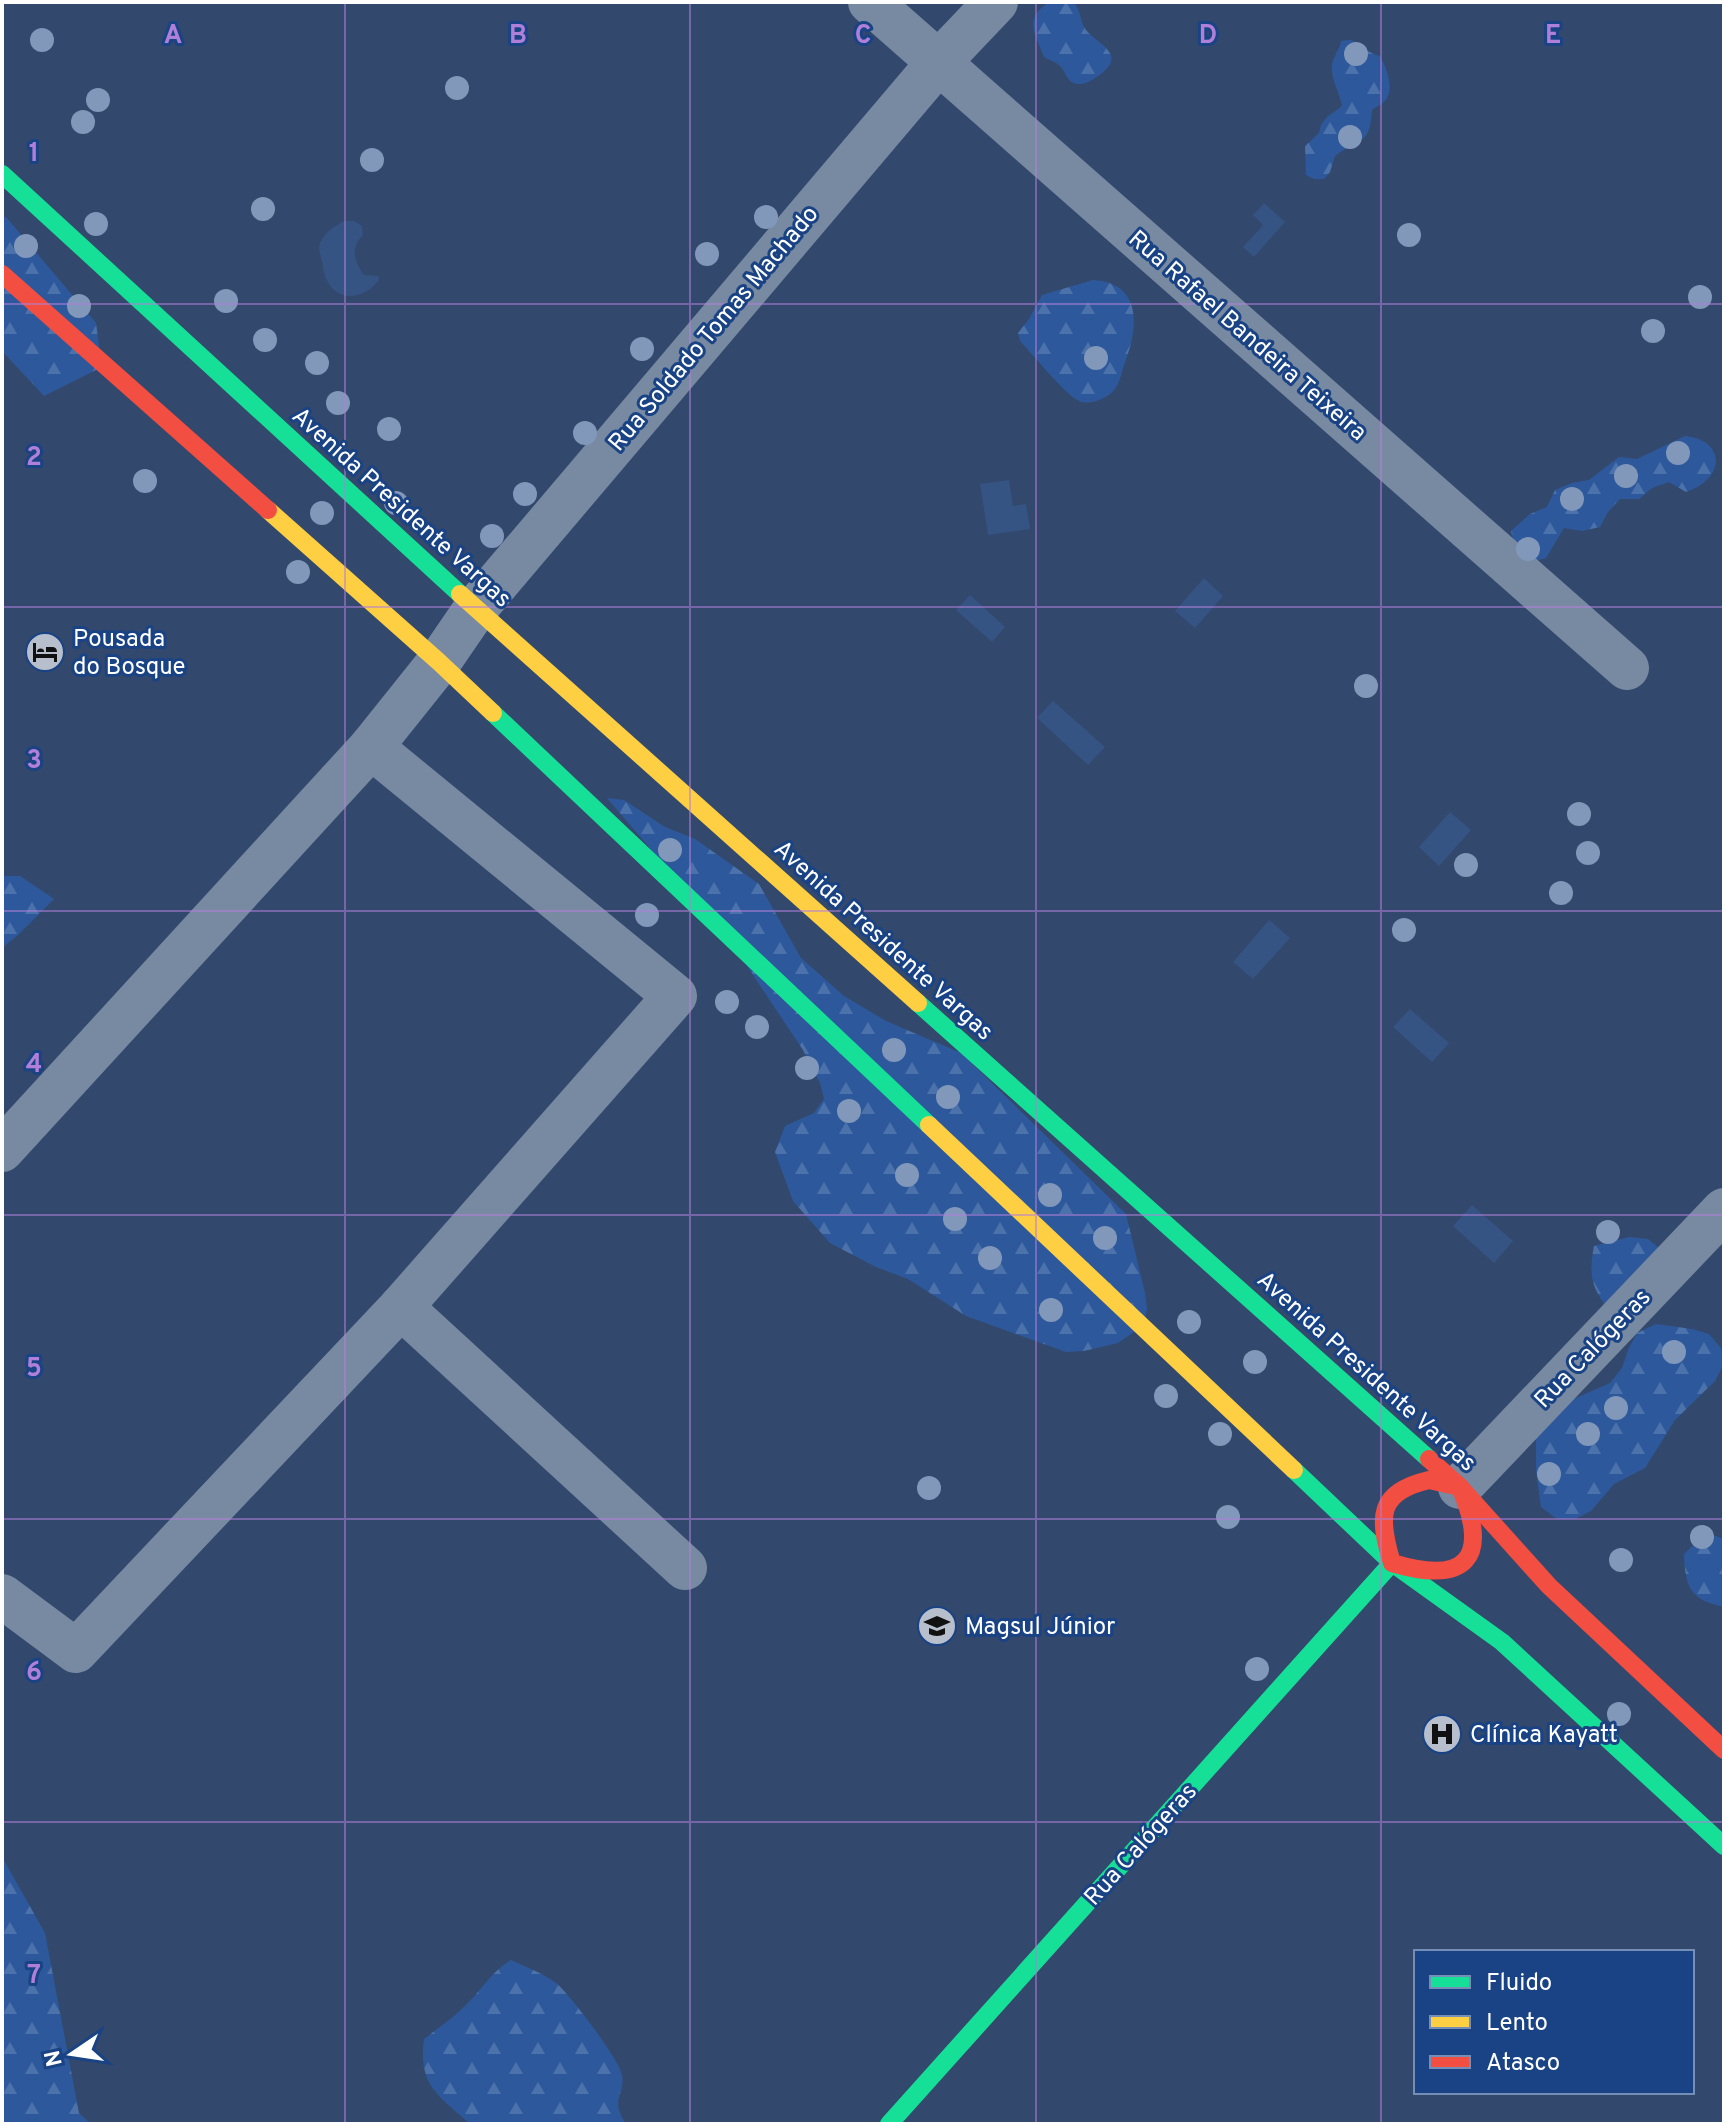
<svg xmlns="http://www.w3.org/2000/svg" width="1726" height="2126" font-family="Overpass,sans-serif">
<defs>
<pattern id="forest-firs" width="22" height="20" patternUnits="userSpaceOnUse" patternTransform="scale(2)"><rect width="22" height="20" fill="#2d599c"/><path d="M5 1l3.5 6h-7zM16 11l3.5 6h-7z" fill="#4c72ab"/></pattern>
</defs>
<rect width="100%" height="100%" fill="#32486c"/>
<!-- forest -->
<g fill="url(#forest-firs)">
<path d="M1049 2H1073C1082 10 1079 21 1086 30 1096 43 1128 54 1101 74 1095 78 1086 85 1078 84 1067 83 1067 74 1061 67 1057 62 1049 60 1044 57 1035 33 1023 19 1049 2Z"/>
<path d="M1350 40C1362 43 1367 54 1380 56 1386 67 1393 85 1388 96 1385 103 1377 106 1372 110 1370 146 1360 137 1335 156L1330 172 1324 179H1314L1306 175 1305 146 1319 133 1321 125 1327 117 1342 106C1340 93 1331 81 1332 66 1332 58 1339 52 1341 41Z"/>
<path d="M6 217 96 323 102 367 44 396 2 351V218Z"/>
<path d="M1093 280C1141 283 1139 325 1126 360 1122 369 1121 380 1115 389 1108 398 1093 404 1082 402 1069 400 1032 353 1020 341L1018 333 1029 319 1042 295Z"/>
<path d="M1685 436C1726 440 1726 479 1686 492L1669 482 1652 488 1639 499H1620L1608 512 1600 527 1582 531 1564 528 1546 558 1527 563 1515 549 1511 531 1530 514 1547 507 1555 490 1572 483 1589 480 1619 457 1637 459Z"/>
<path d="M607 798 624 800 665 827 695 839 759 884 801 958 844 996 886 1021 961 1053 1126 1214 1145 1293 1147 1309 1144 1325 1118 1343 1084 1351 1066 1352 966 1316 908 1279 876 1267 830 1243 793 1201 775 1152 785 1126 814 1113 824 1099 820 1083 803 1050 733 945Z"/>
<path d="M2 876H20L54 899 19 934 2 948Z"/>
<path d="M1629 1237 1648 1239 1661 1250 1614 1315C1592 1291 1588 1278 1594 1246Z"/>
<path d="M1656 1324 1692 1329 1709 1334 1721 1348 1723 1365 1715 1381 1675 1420 1645 1468 1614 1484 1591 1511 1575 1519H1557L1541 1507 1536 1471V1432L1560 1405 1610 1383 1622 1368 1628 1350 1637 1333Z"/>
<path d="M1716 1536 1724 1539V1607C1690 1600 1685 1587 1684 1554L1702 1537Z"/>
<path d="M2 1857 45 1933 79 2113 91 2124H2Z"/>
<path d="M511 1960C526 1967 543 1973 556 1983 568 1992 617 2057 621 2072 628 2092 608 2098 626 2124H470C438 2095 418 2086 424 2039 438 2028 453 2018 465 2006 482 1990 492 1971 511 1960Z"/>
</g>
<!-- water -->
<g fill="#355483">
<path d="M1264 203 1285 222 1254 257 1243 247 1263 225 1253 215Z"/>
<path d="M345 221H354L362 226 363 235C350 248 354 261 364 275L378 276 379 280C362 302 333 303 324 273 323 269 323 265 322 261 321 257 319 251 319 248 320 236 335 225 345 221Z"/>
<path d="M1009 480 1013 506 1026 504 1030 529 988 535 980 484Z"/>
<path d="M1204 578 1223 596 1195 628 1175 611Z"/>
<path d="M970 595 1005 627 992 642 956 610Z"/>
<path d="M1053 701 1105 747 1088 765 1037 718Z"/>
<path d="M1450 812 1471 830 1439 866 1419 847Z"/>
<path d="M1269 920 1290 938 1253 979 1233 962Z"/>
<path d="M1410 1009 1449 1043 1432 1062 1393 1027Z"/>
<path d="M1472 1205 1513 1241 1494 1263 1453 1226Z"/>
</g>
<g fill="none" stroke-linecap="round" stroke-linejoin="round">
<!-- street -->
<g stroke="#7889a2" stroke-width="44">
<path d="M870 2 1627 668"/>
<path d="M2 1150 371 747 439 662 476 608 938 63 996 2"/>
<path d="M401 1307 685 1568"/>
<path d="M1460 1487 1724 1210"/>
<path d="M2 1596 76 1651 401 1307 675 996 371 747"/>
</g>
<!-- fast -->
<g stroke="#16e098" stroke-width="18">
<path d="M2 174 460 594"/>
<path d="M493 713 929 1125"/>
<path d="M918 1003 1429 1459"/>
<path d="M1294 1470 1392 1563 1502 1642 1724 1846"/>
<path d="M889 2124 1392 1563"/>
</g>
<!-- slow -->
<g stroke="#ffcf43" stroke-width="18">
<path d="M268 510 439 662 493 713"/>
<path d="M460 594 918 1003"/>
<path d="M929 1125 1294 1470"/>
</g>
<!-- jam -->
<g stroke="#f24e42" stroke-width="18">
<path d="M2 274 268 510"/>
<path d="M1429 1459 1460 1487 1549 1586 1724 1750"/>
<path d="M1429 1480 1460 1487C1491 1559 1466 1585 1392 1563 1378 1517 1377 1492 1429 1480Z"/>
</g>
</g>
<!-- trees -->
<g fill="#8298ba">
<circle cx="42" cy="40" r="12"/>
<circle cx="1356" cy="54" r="12"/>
<circle cx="457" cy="88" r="12"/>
<circle cx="98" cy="100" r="12"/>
<circle cx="83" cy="122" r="12"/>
<circle cx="1350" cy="137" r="12"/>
<circle cx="372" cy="160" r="12"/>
<circle cx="263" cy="209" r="12"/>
<circle cx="766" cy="217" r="12"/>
<circle cx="96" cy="224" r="12"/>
<circle cx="1409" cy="235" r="12"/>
<circle cx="26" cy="246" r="12"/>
<circle cx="707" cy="254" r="12"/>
<circle cx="1700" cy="297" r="12"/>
<circle cx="226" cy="301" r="12"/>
<circle cx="79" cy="306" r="12"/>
<circle cx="1653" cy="331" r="12"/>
<circle cx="265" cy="340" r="12"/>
<circle cx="642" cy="349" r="12"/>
<circle cx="1096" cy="358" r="12"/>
<circle cx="317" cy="363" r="12"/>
<circle cx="338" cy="403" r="12"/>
<circle cx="389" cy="429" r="12"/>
<circle cx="585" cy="433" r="12"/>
<circle cx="1678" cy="453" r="12"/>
<circle cx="1626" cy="476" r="12"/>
<circle cx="145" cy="481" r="12"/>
<circle cx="525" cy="494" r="12"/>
<circle cx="1572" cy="499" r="12"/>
<circle cx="396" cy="503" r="12"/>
<circle cx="322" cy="513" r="12"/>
<circle cx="492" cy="536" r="12"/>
<circle cx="1528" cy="549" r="12"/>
<circle cx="298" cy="572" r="12"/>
<circle cx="1366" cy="686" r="12"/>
<circle cx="1579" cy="814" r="12"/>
<circle cx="670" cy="850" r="12"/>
<circle cx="1588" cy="853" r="12"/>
<circle cx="1466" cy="865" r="12"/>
<circle cx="1561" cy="893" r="12"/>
<circle cx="647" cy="915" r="12"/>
<circle cx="1404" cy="930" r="12"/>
<circle cx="727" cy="1002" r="12"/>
<circle cx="757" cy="1027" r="12"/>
<circle cx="894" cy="1050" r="12"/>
<circle cx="807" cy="1068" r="12"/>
<circle cx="948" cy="1097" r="12"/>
<circle cx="849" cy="1111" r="12"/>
<circle cx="907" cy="1175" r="12"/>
<circle cx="1050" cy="1195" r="12"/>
<circle cx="955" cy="1219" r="12"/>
<circle cx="1608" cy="1232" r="12"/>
<circle cx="1105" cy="1238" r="12"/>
<circle cx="990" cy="1258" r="12"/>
<circle cx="1051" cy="1310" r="12"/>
<circle cx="1189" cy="1322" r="12"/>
<circle cx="1674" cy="1352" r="12"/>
<circle cx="1255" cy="1362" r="12"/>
<circle cx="1166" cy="1396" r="12"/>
<circle cx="1616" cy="1408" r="12"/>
<circle cx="1220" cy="1434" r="12"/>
<circle cx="1588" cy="1434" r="12"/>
<circle cx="1549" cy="1474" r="12"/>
<circle cx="929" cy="1488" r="12"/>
<circle cx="1228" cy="1517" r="12"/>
<circle cx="1702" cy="1537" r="12"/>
<circle cx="1621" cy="1560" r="12"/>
<circle cx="1257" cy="1669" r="12"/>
<circle cx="1619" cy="1714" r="12"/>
</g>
<!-- grid -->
<path fill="none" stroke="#b080d9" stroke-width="2" stroke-opacity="0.55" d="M345 2V2124M690 2V2124M1036 2V2124M1381 2V2124M2 304H1724M2 607H1724M2 911H1724M2 1215H1724M2 1519H1724M2 1822H1724"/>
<!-- icons -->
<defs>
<g id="hotel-disc" transform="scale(2)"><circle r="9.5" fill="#b7bfcc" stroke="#194384"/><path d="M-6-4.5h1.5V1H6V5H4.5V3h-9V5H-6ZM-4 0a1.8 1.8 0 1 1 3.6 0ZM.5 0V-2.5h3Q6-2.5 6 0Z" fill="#111"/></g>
<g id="school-disc" transform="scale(2)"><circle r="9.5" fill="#b7bfcc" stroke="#194384"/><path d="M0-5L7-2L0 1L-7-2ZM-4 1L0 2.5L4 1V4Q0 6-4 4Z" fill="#111"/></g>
<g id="hospital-disc" transform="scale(2)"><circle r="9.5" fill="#b7bfcc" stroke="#194384"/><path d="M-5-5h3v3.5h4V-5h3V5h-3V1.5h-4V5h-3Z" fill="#111"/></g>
</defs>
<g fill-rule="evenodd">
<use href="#hotel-disc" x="45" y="652"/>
<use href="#school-disc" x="937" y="1626"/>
<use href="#hospital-disc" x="1442" y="1734"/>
</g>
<g text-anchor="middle" stroke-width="6" stroke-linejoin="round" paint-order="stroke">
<!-- street labels -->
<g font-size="24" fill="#fff" stroke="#194384">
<text transform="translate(713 328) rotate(-50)" y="8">Rua Soldado Tomas Machado</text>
<text transform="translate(1248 335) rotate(41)" y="8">Rua Rafael Bandeira Teixeira</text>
<text transform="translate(402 507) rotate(42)" y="8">Avenida Presidente Vargas</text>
<text transform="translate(884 940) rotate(42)" y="8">Avenida Presidente Vargas</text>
<text transform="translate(1592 1348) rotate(-46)" y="8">Rua Calógeras</text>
<text transform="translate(1367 1371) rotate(42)" y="8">Avenida Presidente Vargas</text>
<text transform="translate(1140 1844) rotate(-48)" y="8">Rua Calógeras</text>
</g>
<!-- poi labels -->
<g font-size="24" fill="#fff" stroke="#194384" text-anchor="start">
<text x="73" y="646">Pousada<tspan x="73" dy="28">do Bosque</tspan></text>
<text x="965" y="1634">Magsul Júnior</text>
<text x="1470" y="1742">Clínica Kayatt</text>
</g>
</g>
<g font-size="26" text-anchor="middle" font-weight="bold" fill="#b080d9" stroke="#194384" stroke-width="6" stroke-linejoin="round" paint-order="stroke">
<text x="173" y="43">A</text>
<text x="518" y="43">B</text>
<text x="863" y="43">C</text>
<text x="1208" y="43">D</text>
<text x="1553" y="43">E</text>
<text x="34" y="161">1</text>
<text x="34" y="465">2</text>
<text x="34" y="768">3</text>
<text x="34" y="1072">4</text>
<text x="34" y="1376">5</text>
<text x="34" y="1680">6</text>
<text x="34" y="1983">7</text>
</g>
<!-- border -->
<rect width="1726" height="2126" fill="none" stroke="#ffffff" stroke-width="8"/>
<!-- legend -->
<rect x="1414" y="1950" width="280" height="144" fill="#194384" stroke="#758eb5" stroke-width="2"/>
<rect x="1430" y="1976" width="40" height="12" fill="#16e098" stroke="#758eb5" stroke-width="2"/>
<text x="1486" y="1990" font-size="24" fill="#ffffff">Fluido</text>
<rect x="1430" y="2016" width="40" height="12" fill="#ffcf43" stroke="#758eb5" stroke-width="2"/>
<text x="1486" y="2030" font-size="24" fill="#ffffff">Lento</text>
<rect x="1430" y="2056" width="40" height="12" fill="#f24e42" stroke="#758eb5" stroke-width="2"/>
<text x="1486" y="2070" font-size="24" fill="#ffffff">Atasco</text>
<!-- north arrow -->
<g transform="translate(72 2054) rotate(257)" stroke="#194384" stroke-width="6" paint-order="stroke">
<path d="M0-6L14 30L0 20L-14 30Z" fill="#ffffff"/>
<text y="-12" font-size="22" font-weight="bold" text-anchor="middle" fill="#ffffff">N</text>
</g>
</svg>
